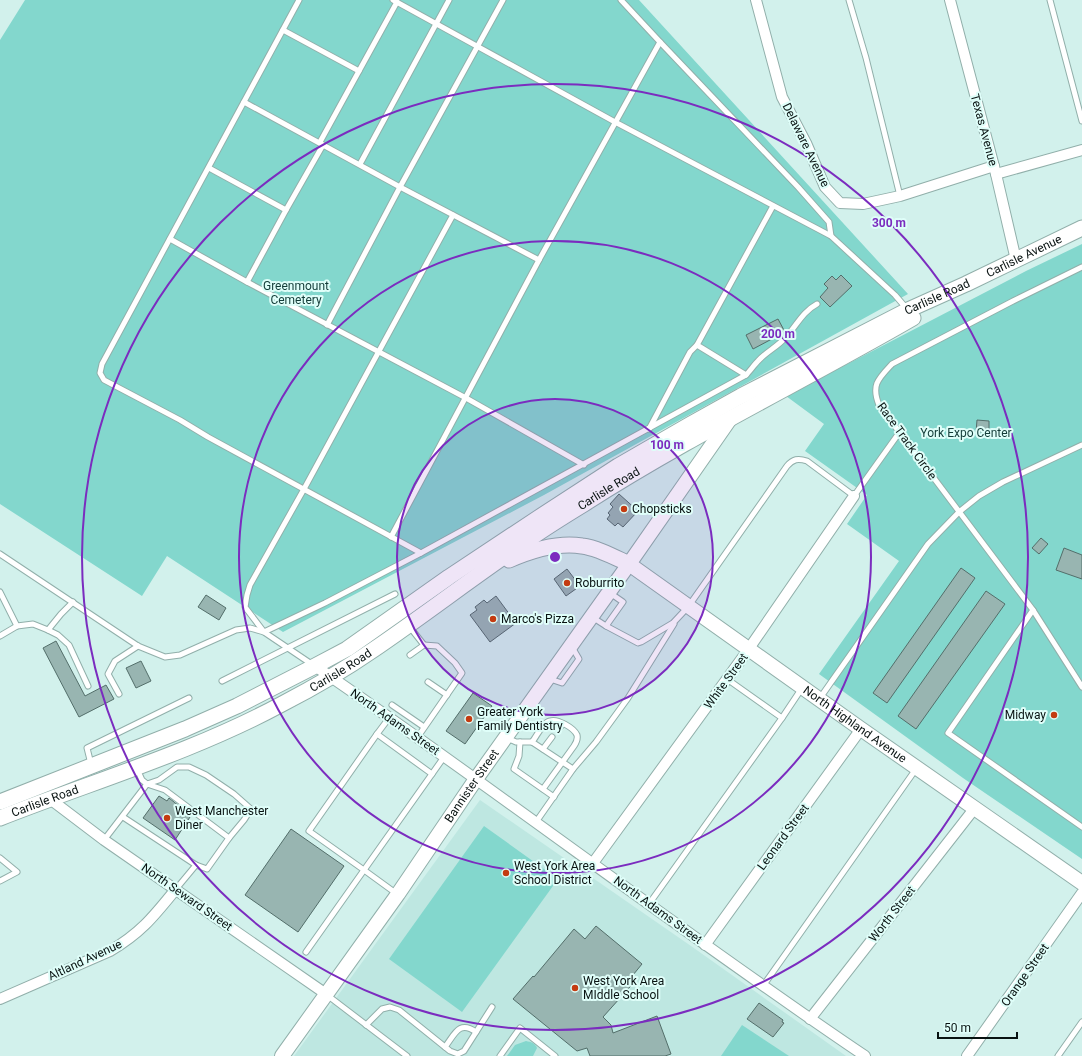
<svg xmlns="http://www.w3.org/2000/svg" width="1082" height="1056" font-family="Roboto,sans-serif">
<rect width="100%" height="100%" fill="#d2f1ec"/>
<!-- built -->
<path fill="#bee7e1" d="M480 800 691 946 846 1056H294Z"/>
<!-- green -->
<g fill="#83d7cd">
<path d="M25 0H639L908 294 544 495 283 632 167 556 142 596 0 504V40Z"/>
<path d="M1082 244V859L963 778 819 674 899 561 847 524 867 495 805 451 824 424 786 396 1026 271Z"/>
<path d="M484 826 558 879 462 1012 389 959Z"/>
<path d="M742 1025 789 1056H721Z"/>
<path d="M526 1041C531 1042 535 1043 537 1048L533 1056H507L515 1045Z"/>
</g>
<!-- building -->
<g fill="#98b5b1" stroke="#536e6a">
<path d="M841 275 852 286 830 307 820 297 828 288 824 284 832 276 836 280Z"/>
<path d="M778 319 785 332 753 349 746 335Z"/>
<path d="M977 420 989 421V432H976Z"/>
<path d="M619 494 638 511 623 527 618 523 615 526 607 519 610 515 608 513 613 507 610 504Z"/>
<path d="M1041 538 1048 544 1039 554 1032 548Z"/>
<path d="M1064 548 1082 555V579L1056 570Z"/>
<path d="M961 568 975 578 887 703 873 693Z"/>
<path d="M567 569 580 586 566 596 554 579Z"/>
<path d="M986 591 1005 604 916 729 898 716Z"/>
<path d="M206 595 226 608 219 620 198 607Z"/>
<path d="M496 596 516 623 490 642 470 615 477 610 475 607 484 600 487 603Z"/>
<path d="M56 641 85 696 106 685 114 699 79 717 43 648Z"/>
<path d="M141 661 151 681 136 688 126 668Z"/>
<path d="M473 693 492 706 465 744 446 731Z"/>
<path d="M159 796 167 801 169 798 179 806 177 808 190 817 175 840 143 818Z"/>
<path d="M291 829 344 866 298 932 245 895Z"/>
<path d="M596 926 642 964 633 975 637 979 603 1017 611 1025 613 1033 657 1016 671 1054 665 1056H590L587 1048 577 1051 513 999 533 976 534 977 574 929 585 939Z"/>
<path d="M759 1003 783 1020 782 1022 784 1023 773 1037 747 1019Z"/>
</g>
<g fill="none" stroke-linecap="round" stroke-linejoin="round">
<!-- lane casing -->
<g stroke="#91afaa" stroke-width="7">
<g id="lane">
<path d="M299 0 102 364 100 373 104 380 180 420 208 437 421 553 746 375 697 345 773 206"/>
<path d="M393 0 615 122 831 236 895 295 907 309"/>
<path d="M621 0 660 42 798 187 829 222 831 236"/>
<path d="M849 0 866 58 900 196"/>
<path d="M1050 0 1082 121"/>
<path d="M283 30 359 71 397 2"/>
<path d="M244 102 323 145 286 210"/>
<path d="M320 142 359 71"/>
<path d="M323 145 400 187 539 260 660 42"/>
<path d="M360 164 449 0"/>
<path d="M209 168 286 210 247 282"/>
<path d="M170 239 247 282 466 398 584 465"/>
<path d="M1082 267 1013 301 892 364C878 379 871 385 879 405L1033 610 1082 687"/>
<path d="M327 325 400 187 503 0"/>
<path d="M746 375C750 371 754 365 758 361 766 352 777 347 785 338 796 327 802 312 817 304"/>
<path d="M649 429 690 352 697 345"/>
<path d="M391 537 539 260"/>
<path d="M421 553 325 603 264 632 245 607 247 595 250 585 304 489 453 215"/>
<path d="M0 554 138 646 165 657 180 655 236 630 250 628 264 632 313 665"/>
<path d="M0 592 17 626"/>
<path d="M1033 610 948 733 1082 827"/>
<path d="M592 617 606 626 623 602 610 593"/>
<path d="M409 626 424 645 410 655"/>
<path d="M606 626 638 643 641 642 673 623 688 607 787 466C793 459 798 458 807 461L854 496 899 433"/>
<path d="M48 630 58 635 69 645 88 686"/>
<path d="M0 636 17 626 33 624 48 630 61 614 73 602"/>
<path d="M550 679 562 683 579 659 572 647"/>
<path d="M727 679 782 718"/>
<path d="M222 681 395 594"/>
<path d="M428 682 447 695"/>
<path d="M119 694 108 674 115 661 138 646"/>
<path d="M820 698 928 544 959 512 979 496 1003 482 1082 445"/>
<path d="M392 705 424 727"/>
<path d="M389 718 377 734 432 774"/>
<path d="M558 729 563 724"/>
<path d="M417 738 462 673 455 663 437 646 424 645"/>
<path d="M507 738 516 742H532L573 769 536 822"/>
<path d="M520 742 519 756 514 769 554 797"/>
<path d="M532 742C537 736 542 723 550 721 557 718 574 728 577 735 578 739 576 743 574 746L543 789"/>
<path d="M543 749 552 737"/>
<path d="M91 764 87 748 189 698"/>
<path d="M137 769 142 780 147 784 165 790 229 838"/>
<path d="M573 769 596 742 628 698 674 624"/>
<path d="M123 817 196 865"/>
<path d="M104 840 147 784 159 780 177 767H189L206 775 234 794 251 809 244 820 229 838 207 869 196 865 176 889"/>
<path d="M0 858 17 872 0 881"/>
<path d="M397 894 364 870 444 757"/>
<path d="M649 904 782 718 802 688"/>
<path d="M306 952 364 870 309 831 377 734"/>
<path d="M763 986 916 769"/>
<path d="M327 995 407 1056"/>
<path d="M366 1025 382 1009 390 1007 399 1010 450 1051 458 1054 464 1051 492 1007"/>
<path d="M445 1047C455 1034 459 1020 476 1032"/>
<path d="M500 1056 520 1028 555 1056"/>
<path d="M1058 1056 1082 1022"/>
</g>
</g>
<!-- street casing -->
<g stroke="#91afaa" stroke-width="12">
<g id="street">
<path d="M756 0 782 97 806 143 825 187 840 203 863 204 900 196 994 166"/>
<path d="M950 0 996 174 1016 260"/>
<path d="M996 174 1082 150"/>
<path d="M315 666C501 793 678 930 865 1056"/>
<path d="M50 799 104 840 326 994"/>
<path d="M593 863 748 650 854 496"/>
<path d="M705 945 861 729"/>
<path d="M0 999 110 951C141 933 154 916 176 889"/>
<path d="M810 1019 974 809"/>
<path d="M967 1056 1082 893"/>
</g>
</g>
<!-- secondary casing -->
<g stroke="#91afaa" stroke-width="16">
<g id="secondary">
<path id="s1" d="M629 564 861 729 1082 883"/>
<path id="s2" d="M282 1056 398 894 476 779 629 564 730 419"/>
</g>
</g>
<!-- primary casing -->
<g stroke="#91afaa" stroke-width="17">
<g id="primary">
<path d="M509 560C532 550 558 542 582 546 598 548 614 557 629 564"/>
<path id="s3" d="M0 802 185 729 237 706 315 666 347 649 449 577 538 518 618 466 689 425 741 396 908 310 966 284 1082 228"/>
<path id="s4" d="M0 818C94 781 193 752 282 704 313 688 344 670 373 650 426 614 477 574 531 538 548 526 566 515 584 504 690 436 804 381 913 318"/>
</g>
</g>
<!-- lane -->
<use href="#lane" stroke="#fff" stroke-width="5"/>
<!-- street -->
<use href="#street" stroke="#fff" stroke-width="10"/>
<!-- secondary -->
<use href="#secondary" stroke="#fff" stroke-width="14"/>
<!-- primary -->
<use href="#primary" stroke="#fff" stroke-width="15"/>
</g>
<!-- distance rings -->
<circle cx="555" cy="557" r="158" fill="#7b2cbf" fill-opacity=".12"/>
<g fill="none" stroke="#7b2cbf" stroke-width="2">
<circle cx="555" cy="557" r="158"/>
<circle cx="555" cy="557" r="316"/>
<circle cx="555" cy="557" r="473"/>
</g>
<!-- markers -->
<g fill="#c43b11" stroke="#dffef9" stroke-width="1.5">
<circle cx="624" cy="509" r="4"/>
<circle cx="567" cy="583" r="4"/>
<circle cx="493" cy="619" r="4"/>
<circle cx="1054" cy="715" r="4"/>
<circle cx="469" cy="719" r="4"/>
<circle cx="167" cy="818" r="4"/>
<circle cx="506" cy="873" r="4"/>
<circle cx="575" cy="988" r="4"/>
</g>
<g text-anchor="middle" stroke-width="4" stroke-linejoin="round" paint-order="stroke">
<!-- street labels -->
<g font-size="12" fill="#081211" stroke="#dffef9">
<text transform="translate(984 130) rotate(75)" y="4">Texas Avenue</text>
<text transform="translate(806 145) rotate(64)" y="4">Delaware Avenue</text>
<text dy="4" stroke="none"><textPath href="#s3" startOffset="1164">Carlisle Avenue</textPath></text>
<text dy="4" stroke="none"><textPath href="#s3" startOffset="1068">Carlisle Road</textPath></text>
<text transform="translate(907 441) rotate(54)" y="4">Race Track Circle</text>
<text dy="4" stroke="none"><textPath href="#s4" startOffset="696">Carlisle Road</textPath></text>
<text dy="4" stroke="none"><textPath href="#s4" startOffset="372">Carlisle Road</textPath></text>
<text transform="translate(726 681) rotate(-54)" y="4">White Street</text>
<text transform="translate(395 722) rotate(35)" y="4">North Adams Street</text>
<text dy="4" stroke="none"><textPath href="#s1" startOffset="277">North Highland Avenue</textPath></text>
<text dy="4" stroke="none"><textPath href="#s2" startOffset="330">Bannister Street</textPath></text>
<text dy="4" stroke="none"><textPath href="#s4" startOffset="48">Carlisle Road</textPath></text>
<text transform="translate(783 837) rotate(-54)" y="4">Leonard Street</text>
<text transform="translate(187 897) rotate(35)" y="4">North Seward Street</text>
<text transform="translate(658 910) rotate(36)" y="4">North Adams Street</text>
<text transform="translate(892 914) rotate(-52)" y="4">Worth Street</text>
<text transform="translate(85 960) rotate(-25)" y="4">Altland Avenue</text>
<text transform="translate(1025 975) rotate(-55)" y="4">Orange Street</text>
</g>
<!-- park labels -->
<g font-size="12" fill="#133c38" stroke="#dffef9">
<text x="296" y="290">Greenmount<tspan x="296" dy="14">Cemetery</tspan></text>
<text x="966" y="437">York Expo Center</text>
</g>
<!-- poi labels -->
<g font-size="12" fill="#081211" stroke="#dffef9" text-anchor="start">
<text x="632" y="513">Chopsticks</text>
<text x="575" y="587">Roburrito</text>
<text x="501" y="623">Marco's Pizza</text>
<text x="477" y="716">Greater York<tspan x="477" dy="14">Family Dentistry</tspan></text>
<text x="1046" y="719" text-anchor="end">Midway</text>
<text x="175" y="815">West Manchester<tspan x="175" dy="14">Diner</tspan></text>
<text x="514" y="870">West York Area<tspan x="514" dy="14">School District</tspan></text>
<text x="583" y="985">West York Area<tspan x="583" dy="14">MIddle School</tspan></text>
</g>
</g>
<circle cx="555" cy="557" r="6" fill="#7b2cbf" stroke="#dffef9" stroke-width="2"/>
<g font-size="12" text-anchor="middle" font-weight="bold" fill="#7b2cbf" stroke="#dffef9" stroke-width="4" stroke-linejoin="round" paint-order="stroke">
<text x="889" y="227">300 m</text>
<text x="778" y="338">200 m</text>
<text x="667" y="449">100 m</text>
</g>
<!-- scale -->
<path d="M938 1032v6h79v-6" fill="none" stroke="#081211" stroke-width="2"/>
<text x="944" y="1032" font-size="12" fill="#081211" stroke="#dffef9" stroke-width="3" paint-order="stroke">50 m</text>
</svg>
